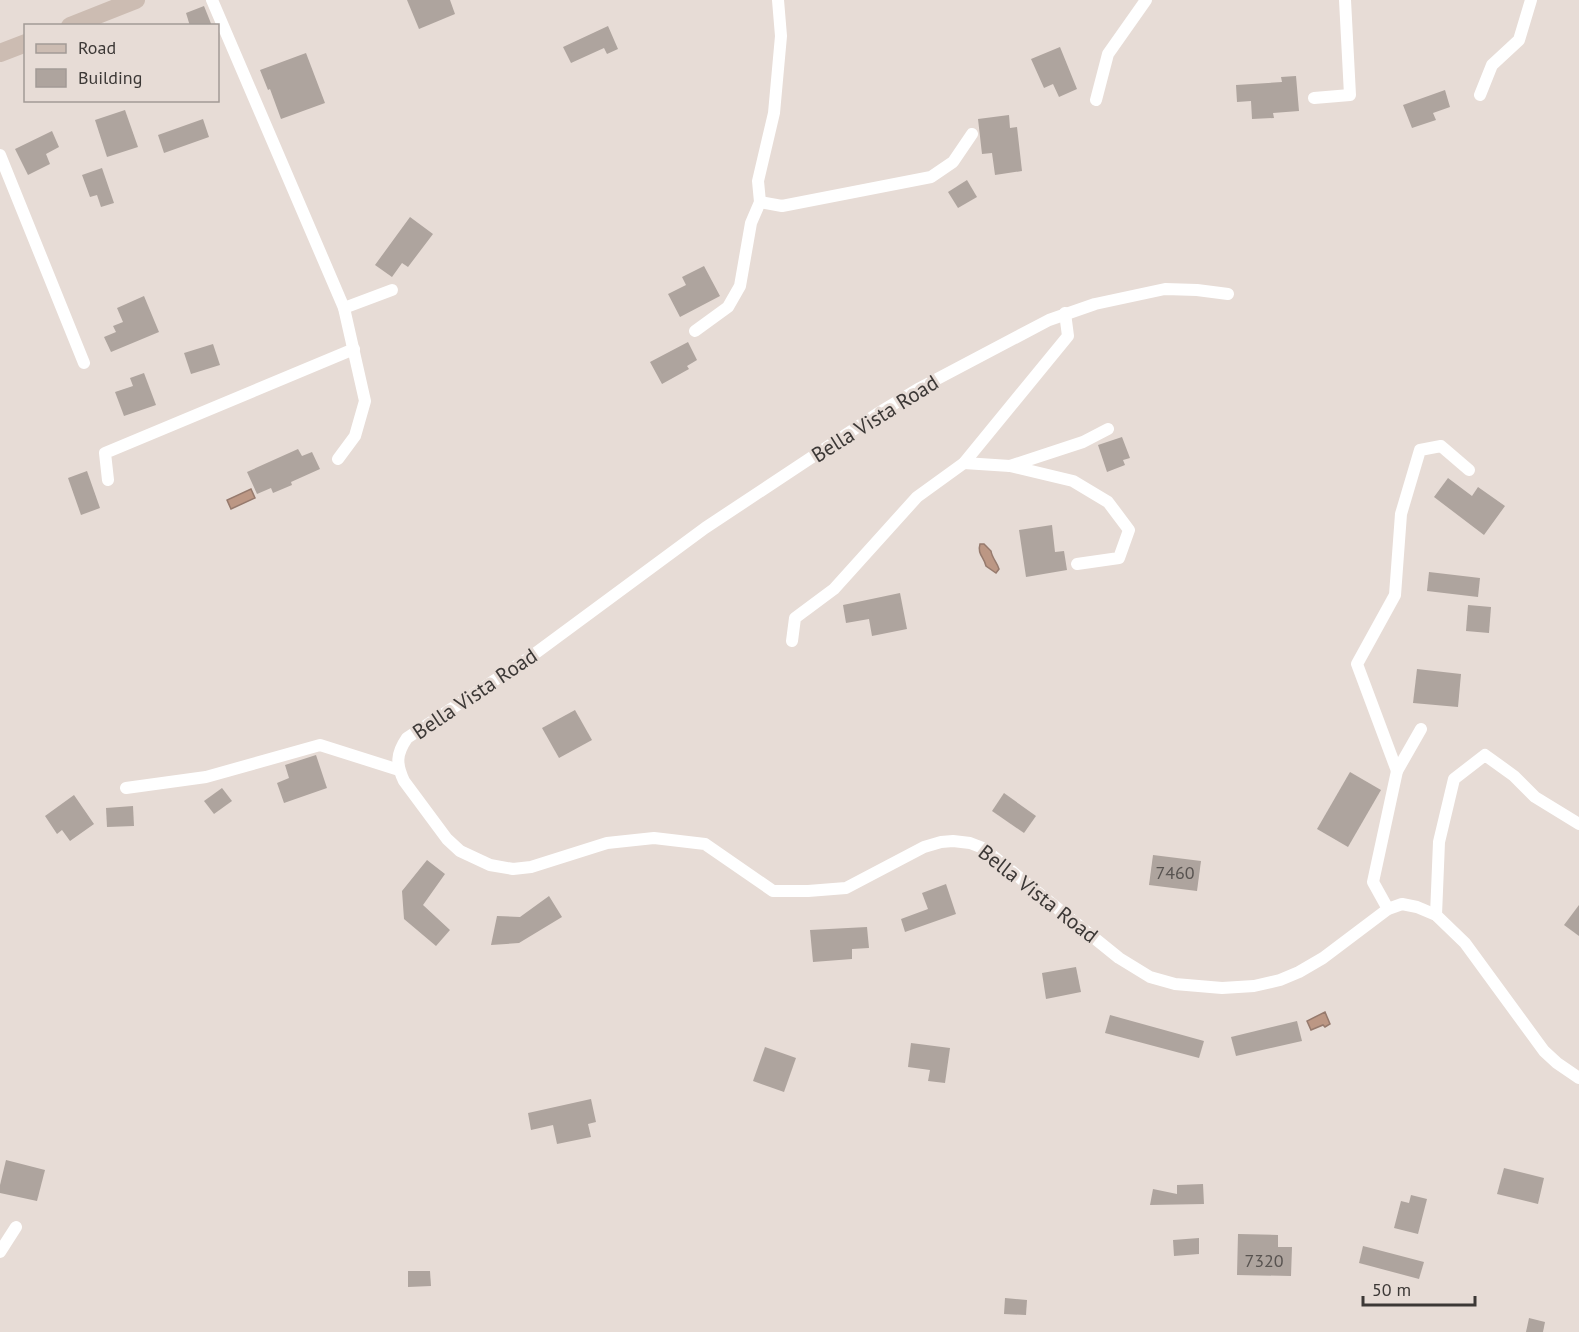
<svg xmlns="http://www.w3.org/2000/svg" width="1579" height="1332" font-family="'PT Sans',sans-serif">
<rect width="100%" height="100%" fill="#e7dcd6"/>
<!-- water -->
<g fill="#bc9784" stroke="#967a6d" stroke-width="1.5">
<path d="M251 489 255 498 231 509 227 500Z"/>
<path d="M980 544H984L991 551C992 558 997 562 999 569L996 573 986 566C984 557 977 554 980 544Z"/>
<path d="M1325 1012 1330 1024 1325 1027 1323 1025 1311 1030 1307 1021Z"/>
</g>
<!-- building -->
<g fill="#aea49e">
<path d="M407 0H450L455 14 419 29Z"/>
<path d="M204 6 212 26H190L186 13Z"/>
<path d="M608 26 618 49 607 54 604 48 571 63 563 47Z"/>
<path d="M1060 47 1077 89 1059 97 1053 84 1044 88 1031 59Z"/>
<path d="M306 53 325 103 281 119 270 89 268 90 260 70Z"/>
<path d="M1296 76 1299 111 1273 113 1274 118 1252 119 1251 101 1237 102 1236 85 1282 82 1281 77Z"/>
<path d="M1445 90 1450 107 1433 113 1436 120 1412 128 1403 105Z"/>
<path d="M125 110 138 147 107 157 95 120Z"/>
<path d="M1009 115 1010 128 1017 127 1022 171 995 175 992 153 982 154 978 119Z"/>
<path d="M203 119 209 137 164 153 158 135Z"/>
<path d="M52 131 59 147 46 154 50 164 28 175 15 149Z"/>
<path d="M102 168 114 203 101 207 97 195 90 197 82 175Z"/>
<path d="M967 180 977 197 958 208 948 192Z"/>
<path d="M410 217 433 234 408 267 402 263 392 277 375 265Z"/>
<path d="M704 266 720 296 680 317 668 294 686 285 682 277Z"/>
<path d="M144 296 159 332 111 352 104 337 116 332 113 326 123 322 117 308Z"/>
<path d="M688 342 697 360 687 366 689 369 662 384 650 362Z"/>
<path d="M213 344 220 365 191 374 184 353Z"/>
<path d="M144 373 156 405 124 416 115 392 133 386 130 378Z"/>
<path d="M1122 437 1130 458 1123 460 1125 465 1107 472 1098 445Z"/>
<path d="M298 449 302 456 312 452 320 469 291 482 292 485 273 493 271 488 257 494 247 472Z"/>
<path d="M87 471 100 508 81 515 68 478Z"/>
<path d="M1448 478 1472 496 1478 487 1505 506 1484 535 1434 497Z"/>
<path d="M1052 525 1055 552 1064 551 1067 570 1026 577 1019 530Z"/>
<path d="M1429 572 1480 578 1478 597 1427 591Z"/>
<path d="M900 593 907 629 872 636 869 619 846 623 843 605Z"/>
<path d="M1468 605 1491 607 1489 633 1466 631Z"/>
<path d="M1417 669 1461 674 1458 707 1413 703Z"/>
<path d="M575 710 592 740 559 758 542 728Z"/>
<path d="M316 755 327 788 284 803 277 783 289 778 285 765Z"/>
<path d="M1350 772 1381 790 1348 847 1317 829Z"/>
<path d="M222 788 232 801 214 814 204 801Z"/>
<path d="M1004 793 1036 816 1024 833 992 811Z"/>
<path d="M74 795 94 824 70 841 62 830 57 834 45 816Z"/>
<path d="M133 806 134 826 107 827 106 808Z"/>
<path d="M1153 855 1201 861 1197 891 1149 885Z"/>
<path d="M427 860 445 874 423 905 450 930 436 946 404 919 402 891Z"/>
<path d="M946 884 956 914 905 932 901 919 928 909 922 893Z"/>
<path d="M549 896 562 917 519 943 491 945 497 916 520 917Z"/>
<path d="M1579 905V936L1564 925Z"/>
<path d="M867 927 869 948 852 949V959L813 962 810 930Z"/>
<path d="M1076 967 1081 992 1046 999 1042 973Z"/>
<path d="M1110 1015 1204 1041 1199 1058 1105 1033Z"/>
<path d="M1297 1021 1302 1041 1236 1056 1231 1037Z"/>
<path d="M911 1043 950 1048 945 1083 928 1081 930 1070 908 1067Z"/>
<path d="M765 1047 796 1058 784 1092 753 1081Z"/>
<path d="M591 1099 596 1122 588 1124 591 1137 557 1144 553 1125 531 1130 528 1113Z"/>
<path d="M6 1160 45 1170 37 1201 0 1193V1185Z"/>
<path d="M1504 1168 1544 1178 1538 1204 1497 1194Z"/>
<path d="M1203 1184 1204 1204 1150 1205 1153 1189 1177 1194V1185Z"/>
<path d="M1411 1195 1427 1199 1418 1234 1394 1228 1401 1201 1409 1203Z"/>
<path d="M1238 1234 1278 1235V1247H1292L1291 1276 1237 1275Z"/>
<path d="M1199 1238V1254L1174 1256 1173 1240Z"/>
<path d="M1363 1246 1424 1262 1419 1279 1359 1263Z"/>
<path d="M408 1271H430L431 1286 408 1287Z"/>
<path d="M1005 1298 1027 1300 1026 1315 1004 1314Z"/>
<path d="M1529 1318 1545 1322 1543 1332H1526Z"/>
</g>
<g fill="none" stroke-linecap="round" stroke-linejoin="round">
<!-- street -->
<g stroke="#fff" stroke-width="12">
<path d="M212 0 344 308 365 401 355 436 338 459"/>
<path d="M1480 95 1492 65 1519 40 1531 0"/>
<path d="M1314 98 1350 95 1345 0"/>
<path d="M1096 100 1108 54 1146 0"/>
<path d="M0 155 84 363"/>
<path d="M760 202 782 206 931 177 953 162 972 134"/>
<path d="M1228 294 1197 290 1165 289 1095 304 1049 320 920 388 877 414 705 528 533 655 407 738C396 754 396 764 404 781L447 839 460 851 490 865 513 869 531 867 607 843 654 838 705 844 773 891H808L846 888 924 847 941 842 953 841 970 843 983 848 1119 958 1150 977 1175 984 1222 988 1254 986 1280 980 1299 972 1323 958 1388 909 1402 904 1417 907 1436 915 1465 943 1544 1051 1557 1063 1579 1078"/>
<path d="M344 308 392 290"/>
<path d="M695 331 728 307 740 286 751 223 760 202 758 181 774 113 781 36 778 0"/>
<path d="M964 463 1010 466 1083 442 1108 429"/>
<path d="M1010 466 1073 481 1108 502 1129 530 1119 558 1077 564"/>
<path d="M108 480 105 453 354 349"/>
<path d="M792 641 795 618 834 589 917 497 964 463 1068 336 1065 313"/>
<path d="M1397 771 1357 664 1395 595 1401 514 1420 450 1441 446 1469 470"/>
<path d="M126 788 206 777 320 745 399 770"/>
<path d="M1388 909 1373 882 1397 771 1421 729"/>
<path d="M1436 915 1439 842 1454 779 1485 755 1514 776 1535 797 1579 824"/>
<path d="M0 1252 16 1227"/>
</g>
<!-- secondary -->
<g stroke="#ccbcb2" stroke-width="18">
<path d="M70 26 136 0"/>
<path d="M0 53 26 43"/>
</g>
</g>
<g text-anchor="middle" stroke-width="6" stroke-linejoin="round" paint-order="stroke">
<!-- number labels -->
<g font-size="18" fill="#585350">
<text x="1175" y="879">7460</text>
<text x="1264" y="1267">7320</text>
</g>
<!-- street labels -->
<g font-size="21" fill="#3c3836" stroke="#e7dcd6">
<text transform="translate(875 419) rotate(-32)" y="7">Bella Vista Road</text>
<text transform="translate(475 694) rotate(-34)" y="7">Bella Vista Road</text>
<text transform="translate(1038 894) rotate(38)" y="7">Bella Vista Road</text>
</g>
</g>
<!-- legend -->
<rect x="24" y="24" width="195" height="78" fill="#e7dcd6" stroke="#a39a96" stroke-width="1.5"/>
<rect x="36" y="44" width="30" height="9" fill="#ccbcb2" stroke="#a39a96" stroke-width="1.5"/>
<text x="78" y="54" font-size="18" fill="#3c3836">Road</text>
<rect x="36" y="69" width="30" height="18" fill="#aea49e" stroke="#a39a96" stroke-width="1.5"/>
<text x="78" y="84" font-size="18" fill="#3c3836">Building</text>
<!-- scale -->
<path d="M1363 1296v9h112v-9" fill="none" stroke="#3c3836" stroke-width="3"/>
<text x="1372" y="1296" font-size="18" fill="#3c3836" stroke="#e7dcd6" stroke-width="4.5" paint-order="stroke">50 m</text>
</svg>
